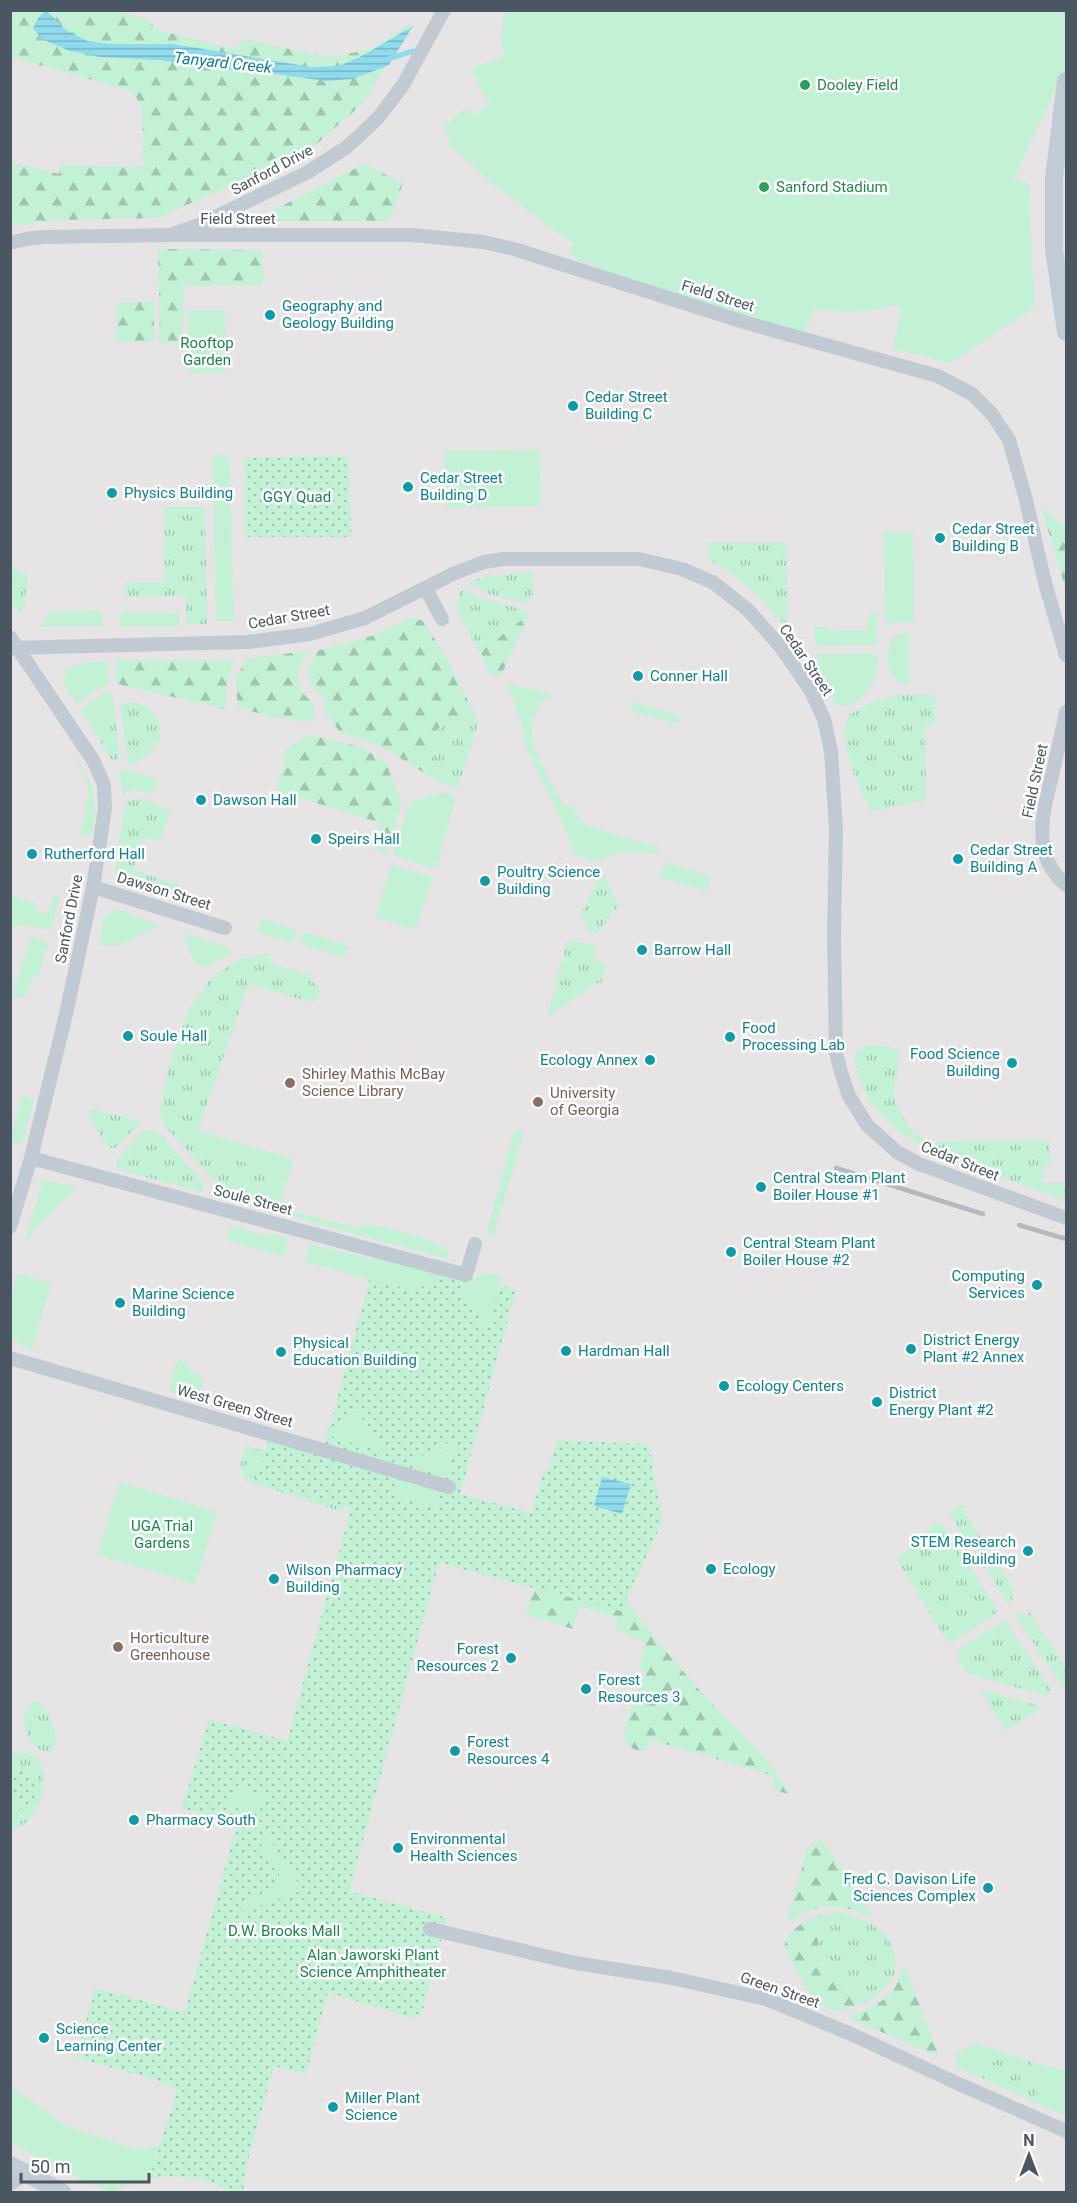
<svg xmlns="http://www.w3.org/2000/svg" width="1077" height="2203" font-family="Roboto,sans-serif">
<defs>
<pattern id="grass-tufts" width="24" height="20" patternUnits="userSpaceOnUse" patternTransform="scale(1.5)"><rect width="24" height="20" fill="#c3f1d5"/><path d="M3 7l-1-3M5 7V3M7 7l1-3M15 17l-1-3M17 17v-4M19 17l1-3" fill="none" stroke="#a0c6b0"/></pattern>
<pattern id="forest-firs" width="22" height="20" patternUnits="userSpaceOnUse" patternTransform="scale(1.5)"><rect width="22" height="20" fill="#c3f1d5"/><path d="M5 1l3.5 6h-7zM16 11l3.5 6h-7z" fill="#a0c6b0"/></pattern>
<pattern id="park-dots" width="8" height="8" patternUnits="userSpaceOnUse" patternTransform="scale(1.5)"><rect width="8" height="8" fill="#c3f1d5"/><path d="M2 2h.1M6 6h.1" fill="none" stroke="#a0c6b0" stroke-width="1.8" stroke-linecap="round"/></pattern>
<pattern id="water-rules" width="6" height="5" patternUnits="userSpaceOnUse" patternTransform="scale(1.5)"><rect width="6" height="5" fill="#90daee"/><path d="M0 2.5h6" fill="none" stroke="#78b4c4"/></pattern>
</defs>
<rect width="100%" height="100%" fill="#f5f3f3"/>
<!-- education -->
<rect fill="#e6e4e5" x="11" y="11" width="1055" height="2181"/>
<!-- grass -->
<g fill="url(#grass-tufts)">
<path d="M164 507H205L207 624H186L185 596 125 597V583L164 582Z"/>
<path d="M707 543H787L788 629 765 602 741 580 713 562 709 555Z"/>
<path d="M10 558 16 569 28 576 24 608 20 614 11 600Z"/>
<path d="M525 572 533 573V596L525 603 489 594 469 582 489 576Z"/>
<path d="M464 588 479 598 521 609 525 611 528 615 480 652 456 608 460 591Z"/>
<path d="M898 695H935V726H925L926 800 871 812C860 788 835 739 849 715L870 703Z"/>
<path d="M133 702C149 704 163 720 160 737 158 747 138 766 128 764L120 705Z"/>
<path d="M114 707 119 754 118 760 111 759 92 728 102 715Z"/>
<path d="M452 720 479 722 458 788 437 781C434 760 426 730 452 720Z"/>
<path d="M142 799 171 810 160 840 143 838 133 870 180 885 177 897 125 883 115 873 124 810 128 801Z"/>
<path d="M604 874 618 906 597 934 588 931 587 924 580 917 592 891Z"/>
<path d="M570 940 594 945 598 962 607 964 601 984 596 983 547 1018 567 942Z"/>
<path d="M270 953 268 963 313 976 312 981 321 990 316 1001H307L249 984 196 1136 204 1150 266 1169 269 1176 260 1208 233 1201 163 1124 159 1111 170 1063 187 1012 212 977 240 959Z"/>
<path d="M867 1045 886 1046 896 1049 899 1055V1064L893 1094 902 1116 914 1134 927 1140 925 1147C890 1130 856 1095 855 1054Z"/>
<path d="M94 1109 138 1121 140 1124 114 1149 108 1147 88 1115 90 1110Z"/>
<path d="M149 1130 160 1133 204 1183V1186L201 1192 117 1169 116 1162 142 1132Z"/>
<path d="M1049 1140 1050 1166H1043V1183H1066V1201L935 1153 937 1141Z"/>
<path d="M246 1446 354 1477 343 1512 246 1481 240 1466Z"/>
<path d="M964 1503 967 1507 963 1510 1016 1592 1011 1596 1013 1600 1008 1603 950 1515 951 1511Z"/>
<path d="M937 1522H941L997 1609V1612L951 1643 948 1642 899 1563V1558Z"/>
<path d="M1020 1611 1023 1616 1029 1612 1063 1663 1066 1660V1690L1063 1687 1016 1617 1015 1615Z"/>
<path d="M1003 1621 1006 1622 1051 1689 1048 1696 968 1674 956 1655 957 1651Z"/>
<path d="M980 1690 1037 1705 1039 1710 1006 1731Z"/>
<path d="M38 1701C48 1711 66 1743 49 1753 29 1747 23 1732 24 1712L32 1702Z"/>
<path d="M11 1753H30L40 1761C49 1782 40 1825 13 1828L11 1824 10 1794 22 1809V1767L11 1776Z"/>
<path d="M841 1912C856 1917 872 1922 883 1933 887 1936 889 1941 891 1945 905 1971 887 1990 865 2003 839 1993 818 1966 818 1938 818 1930 820 1922 822 1914Z"/>
<path d="M1006 2054 1029 2061 1039 2071 1036 2103 982 2078 987 2066Z"/>
</g>
<!-- forest -->
<g fill="url(#forest-firs)">
<path d="M11 11H115L147 19 158 30 234 49 247 39 328 58 374 48 413 22 363 103 311 149 158 218 57 220 11 226 10 162 59 174 61 165 144 167 142 107 132 91 11 57Z"/>
<path d="M364 164 403 183 390 221H256L262 216Z"/>
<path d="M158 249 262 250 263 285 183 286V343H160Z"/>
<path d="M154 301V342H117V306L119 303Z"/>
<path d="M1041 506 1059 523 1066 525V594C1060 564 1049 535 1041 506Z"/>
<path d="M528 615V618L504 669 500 675 494 676 489 671 480 652Z"/>
<path d="M411 618 424 621 449 663 479 722C470 721 459 719 450 721 425 727 435 764 437 781L392 753 364 739 341 733 325 713 323 697C305 682 306 671 317 651L375 635Z"/>
<path d="M307 651C296 671 291 687 313 702L315 717 307 722 270 717 238 707 235 679 247 659Z"/>
<path d="M116 660H234L227 685 225 709 117 684Z"/>
<path d="M314 736 362 747 386 763 402 803 386 853 374 849 381 823 277 791 287 749 306 737Z"/>
<path d="M539 1571 619 1589C645 1627 674 1662 705 1696 734 1727 768 1755 789 1792L787 1794 773 1789 774 1776 651 1740 645 1751C634 1752 622 1744 625 1731 628 1712 639 1691 645 1673L639 1666 645 1643 615 1628 617 1617 580 1606 573 1629 526 1615Z"/>
<path d="M821 1839 874 1918C853 1908 827 1901 804 1913 798 1916 795 1920 787 1921L808 1846Z"/>
<path d="M822 1914C820 1922 818 1930 818 1938 818 1966 839 1993 865 2003L837 2012 814 2002 784 1947C790 1928 803 1922 822 1914Z"/>
<path d="M904 1966 939 2054 938 2056 851 2019 852 2015C868 2009 888 2001 896 1985 899 1978 900 1972 904 1966Z"/>
</g>
<!-- park -->
<g fill="url(#park-dots)">
<path d="M349 456 351 537H245L244 458Z"/>
<path d="M377 1252 516 1290 460 1494 532 1513 544 1470 548 1471 557 1440 648 1444 650 1455 654 1456 652 1465 663 1521 621 1611 439 1563 349 1891 447 1918 421 2016 416 2015 415 2019 328 1992 306 2074 274 2066 247 2164 243 2192C225 2192 223 2186 207 2181 188 2175 170 2176 150 2177L177 2089 153 2079 76 2058 95 1988 185 2012 237 1824 182 1808 209 1719 287 1741 351 1508 256 1482 271 1430 325 1444Z"/>
<path d="M22 1767 38 1789 36 1796 22 1810 11 1794 10 1776Z"/>
</g>
<!-- garden -->
<g fill="#c3f1d5">
<path d="M505 11H1066V68L1014 178 1030 185 1029 209 1035 307 950 363 892 348 900 318 899 305C869 313 840 312 810 309L812 311 809 326H806L805 334 604 272 589 261 586 264 568 253 574 243 546 225 497 186 496 187 448 143 452 139 443 128 466 108 474 117 490 102 483 94 471 68 504 57 501 35Z"/>
<path d="M188 310H225L226 372 189 373Z"/>
<path d="M540 450 541 506 446 508 445 451Z"/>
<path d="M213 455 229 456 234 621H216Z"/>
<path d="M884 532H913L914 622 889 623 885 619Z"/>
<path d="M101 611 103 626 40 627 50 612Z"/>
<path d="M124 612 178 613H180L179 626 120 627V615Z"/>
<path d="M871 612H877V642L872 645 816 646 815 627H827L828 631 867 630V617H870Z"/>
<path d="M909 632V686C883 676 886 663 891 639L897 635Z"/>
<path d="M869 653 878 656C877 664 878 672 874 680 869 691 853 712 839 705 832 702 829 691 826 685 821 674 816 666 817 654Z"/>
<path d="M108 661 109 684 92 692 77 704C73 699 67 693 65 687 57 661 93 662 108 661Z"/>
<path d="M511 684 557 696C548 697 542 699 538 708 520 740 549 776 563 804L573 807 584 825 659 847 658 854 625 851 601 860H591L574 855 567 833 524 742 522 722 508 689V685Z"/>
<path d="M107 690H110L114 707 102 715 92 728 80 711Z"/>
<path d="M634 702 681 716 679 724 631 712Z"/>
<path d="M72 755C96 781 97 800 93 833L89 836 79 835 89 795 87 779Z"/>
<path d="M124 769 157 779 152 794 134 790 123 794 119 772Z"/>
<path d="M445 792 453 795 455 801 437 866 432 868 395 856 393 851 411 802Z"/>
<path d="M665 862 711 876 708 891 661 878Z"/>
<path d="M391 865 434 877 416 930 376 917Z"/>
<path d="M54 895 59 897 52 930 28 926 11 925V896L37 904 36 910 47 914Z"/>
<path d="M118 909 159 926 118 945H99L105 916Z"/>
<path d="M262 919 295 929 297 932 294 943 257 932Z"/>
<path d="M306 932 349 946 344 958 300 944 303 934Z"/>
<path d="M189 934 228 947 231 950 229 953 208 966 201 967 195 963 184 937Z"/>
<path d="M31 936 48 943 39 975 35 974 27 993 22 999 12 995Z"/>
<path d="M22 1096 34 1100 22 1144 10 1141Z"/>
<path d="M197 1128 215 1136 293 1159 279 1208 357 1228 364 1225 385 1227 433 1241 444 1247 449 1254 447 1258 433 1255 260 1208 269 1176 266 1169 204 1150C197 1143 196 1137 197 1128Z"/>
<path d="M514 1130 524 1133 493 1237 487 1231Z"/>
<path d="M43 1180 76 1187 25 1241Z"/>
<path d="M235 1227 268 1236 273 1234 289 1238 284 1257 229 1241 227 1233 229 1229Z"/>
<path d="M310 1244 379 1261 385 1260 436 1274 434 1286 427 1285 411 1290 308 1263 305 1261Z"/>
<path d="M485 1273 502 1276 489 1323 486 1327H483L474 1304 461 1293 464 1282Z"/>
<path d="M17 1274 51 1283 32 1351 11 1338V1298Z"/>
<path d="M179 1360 187 1362 192 1372 204 1378 198 1398 169 1391 174 1367Z"/>
<path d="M359 1411 370 1435 382 1448 381 1452 324 1434V1432Z"/>
<path d="M450 1441 456 1444 446 1476 412 1466 414 1458 440 1449Z"/>
<path d="M120 1482 217 1512 195 1584 97 1555Z"/>
<path d="M403 1482H414L442 1488 435 1508 394 1496 393 1493 398 1484Z"/>
<path d="M235 1785 265 1796 258 1815 229 1805Z"/>
<path d="M266 1834 303 1890 242 1912 247 1896 256 1897 279 1884V1873L261 1845Z"/>
<path d="M976 2043 1006 2054 987 2066 982 2078 959 2068 955 2056 957 2052Z"/>
<path d="M1029 2061 1063 2070 1066 2069V2116L1036 2103 1039 2071Z"/>
<path d="M10 2085 66 2126 138 2150 140 2146 148 2149 150 2146 159 2147 150 2177 138 2180 112 2192 47 2164 11 2141Z"/>
</g>
<!-- water -->
<g fill="url(#water-rules)">
<path d="M46 10 66 30 87 41 109 44H173L311 67 339 66 360 57 413 26 389 65 353 79 327 81 253 71 215 69 160 60 100 57 70 51 42 39 33 28 38 18Z"/>
<path d="M602 1477 631 1484 622 1514 594 1506Z"/>
</g>
<g fill="none" stroke-linecap="round" stroke-linejoin="round">
<!-- stream -->
<path stroke="#90daee" stroke-width="5" d="M388 59 413 51"/>
<!-- street -->
<g stroke="#c1cad2" stroke-width="14">
<path d="M170 235H412L483 242 514 249 747 323 938 376 972 394 992 414 1009 440 1026 500 1045 583 1066 655"/>
<path d="M10 243 26 239 44 237 170 235 201 224 308 172 347 147 378 118 403 85 444 10"/>
<path d="M426 589 442 619"/>
<path d="M10 637 93 760 104 785 105 808 93 887 66 1014 31 1158 10 1227"/>
<path d="M10 648 249 642 310 634 365 618 455 573 484 562 504 559H639L682 569 714 583 748 610 780 646 811 691 824 719 831 751 836 829 834 933 836 1053 841 1072 849 1096 867 1125 897 1152 919 1164 1066 1218"/>
<path d="M1066 712C1062 732 1057 752 1053 772 1043 811 1030 855 1066 885"/>
<path d="M93 887 225 928"/>
<path d="M31 1158 466 1275 475 1244"/>
<path d="M10 1358 449 1487"/>
<path d="M430 1929 575 1963 672 1978 766 1999 851 2034 961 2085 1066 2131"/>
<path d="M10 2184 25 2174"/>
</g>
<!-- secondary -->
<g stroke="#c1cbd6" stroke-width="18">
<path d="M1066 81 1054 178V249L1066 332"/>
<path d="M10 2165 62 2192"/>
</g>
<!-- rail -->
<g stroke="#b5b8bd" stroke-width="4.5">
<path d="M836 1168 983 1214"/>
<path d="M1019 1225 1066 1239"/>
</g>
</g>
<!-- markers -->
<g fill="#2e9e5b" stroke="#fff" stroke-width="2">
<circle cx="805" cy="85" r="6"/>
<circle cx="764" cy="187" r="6"/>
</g>
<g fill="#0f9aa8" stroke="#fff" stroke-width="2">
<circle cx="270" cy="315" r="6"/>
<circle cx="573" cy="406" r="6"/>
<circle cx="408" cy="487" r="6"/>
<circle cx="112" cy="493" r="6"/>
<circle cx="940" cy="538" r="6"/>
<circle cx="638" cy="676" r="6"/>
<circle cx="201" cy="800" r="6"/>
<circle cx="316" cy="839" r="6"/>
<circle cx="32" cy="854" r="6"/>
<circle cx="958" cy="859" r="6"/>
<circle cx="485" cy="881" r="6"/>
<circle cx="642" cy="950" r="6"/>
<circle cx="128" cy="1036" r="6"/>
<circle cx="730" cy="1037" r="6"/>
<circle cx="650" cy="1060" r="6"/>
<circle cx="1012" cy="1063" r="6"/>
<circle cx="761" cy="1187" r="6"/>
<circle cx="731" cy="1252" r="6"/>
<circle cx="1037" cy="1285" r="6"/>
<circle cx="120" cy="1303" r="6"/>
<circle cx="911" cy="1349" r="6"/>
<circle cx="566" cy="1351" r="6"/>
<circle cx="281" cy="1352" r="6"/>
<circle cx="724" cy="1386" r="6"/>
<circle cx="877" cy="1402" r="6"/>
<circle cx="1028" cy="1551" r="6"/>
<circle cx="711" cy="1569" r="6"/>
<circle cx="274" cy="1579" r="6"/>
<circle cx="511" cy="1658" r="6"/>
<circle cx="586" cy="1689" r="6"/>
<circle cx="455" cy="1751" r="6"/>
<circle cx="134" cy="1820" r="6"/>
<circle cx="398" cy="1848" r="6"/>
<circle cx="988" cy="1888" r="6"/>
<circle cx="44" cy="2038" r="6"/>
<circle cx="333" cy="2107" r="6"/>
</g>
<g fill="#8d6e63" stroke="#fff" stroke-width="2">
<circle cx="290" cy="1083" r="6"/>
<circle cx="538" cy="1102" r="6"/>
<circle cx="118" cy="1647" r="6"/>
</g>
<g text-anchor="middle" stroke-width="5" stroke-linejoin="round" paint-order="stroke">
<!-- leisure labels -->
<g font-size="15" fill="#27864d" stroke="#fff" text-anchor="start">
<text x="817" y="90">Dooley Field</text>
<text x="776" y="192">Sanford Stadium</text>
</g>
<!-- street labels -->
<g font-size="15" fill="#4a5661" stroke="#fff">
<text transform="translate(272 170) rotate(-28)" y="5">Sanford Drive</text>
<text x="238" y="224">Field Street</text>
<text transform="translate(718 296) rotate(17)" y="5">Field Street</text>
<text transform="translate(289 617) rotate(-10)" y="5">Cedar Street</text>
<text transform="translate(806 660) rotate(56)" y="5">Cedar Street</text>
<text transform="translate(1035 781) rotate(-78)" y="5">Field Street</text>
<text transform="translate(164 891) rotate(17)" y="5">Dawson Street</text>
<text transform="translate(69 919) rotate(-79)" y="5">Sanford Drive</text>
<text transform="translate(960 1161) rotate(22)" y="5">Cedar Street</text>
<text transform="translate(253 1200) rotate(15)" y="5">Soule Street</text>
<text transform="translate(235 1406) rotate(16)" y="5">West Green Street</text>
<text transform="translate(780 1990) rotate(19)" y="5">Green Street</text>
</g>
<!-- culture labels -->
<g font-size="15" fill="#0d838f" stroke="#fff" text-anchor="start">
<text x="282" y="311">Geography and<tspan x="282" dy="17">Geology Building</tspan></text>
<text x="585" y="402">Cedar Street<tspan x="585" dy="17">Building C</tspan></text>
<text x="420" y="483">Cedar Street<tspan x="420" dy="17">Building D</tspan></text>
<text x="124" y="498">Physics Building</text>
<text x="952" y="534">Cedar Street<tspan x="952" dy="17">Building B</tspan></text>
<text x="650" y="681">Conner Hall</text>
<text x="213" y="805">Dawson Hall</text>
<text x="328" y="844">Speirs Hall</text>
<text x="970" y="855">Cedar Street<tspan x="970" dy="17">Building A</tspan></text>
<text x="44" y="859">Rutherford Hall</text>
<text x="497" y="877">Poultry Science<tspan x="497" dy="17">Building</tspan></text>
<text x="654" y="955">Barrow Hall</text>
<text x="742" y="1033">Food<tspan x="742" dy="17">Processing Lab</tspan></text>
<text x="140" y="1041">Soule Hall</text>
<text x="1000" y="1059" text-anchor="end">Food Science<tspan x="1000" dy="17">Building</tspan></text>
<text x="638" y="1065" text-anchor="end">Ecology Annex</text>
<text x="773" y="1183">Central Steam Plant<tspan x="773" dy="17">Boiler House #1</tspan></text>
<text x="743" y="1248">Central Steam Plant<tspan x="743" dy="17">Boiler House #2</tspan></text>
<text x="1025" y="1281" text-anchor="end">Computing<tspan x="1025" dy="17">Services</tspan></text>
<text x="132" y="1299">Marine Science<tspan x="132" dy="17">Building</tspan></text>
<text x="923" y="1345">District Energy<tspan x="923" dy="17">Plant #2 Annex</tspan></text>
<text x="293" y="1348">Physical<tspan x="293" dy="17">Education Building</tspan></text>
<text x="578" y="1356">Hardman Hall</text>
<text x="736" y="1391">Ecology Centers</text>
<text x="889" y="1398">District<tspan x="889" dy="17">Energy Plant #2</tspan></text>
<text x="1016" y="1547" text-anchor="end">STEM Research<tspan x="1016" dy="17">Building</tspan></text>
<text x="723" y="1574">Ecology</text>
<text x="286" y="1575">Wilson Pharmacy<tspan x="286" dy="17">Building</tspan></text>
<text x="499" y="1654" text-anchor="end">Forest<tspan x="499" dy="17">Resources 2</tspan></text>
<text x="598" y="1685">Forest<tspan x="598" dy="17">Resources 3</tspan></text>
<text x="467" y="1747">Forest<tspan x="467" dy="17">Resources 4</tspan></text>
<text x="146" y="1825">Pharmacy South</text>
<text x="410" y="1844">Environmental<tspan x="410" dy="17">Health Sciences</tspan></text>
<text x="976" y="1884" text-anchor="end">Fred C. Davison Life<tspan x="976" dy="17">Sciences Complex</tspan></text>
<text x="56" y="2034">Science<tspan x="56" dy="17">Learning Center</tspan></text>
<text x="345" y="2103">Miller Plant<tspan x="345" dy="17">Science</tspan></text>
</g>
<!-- park labels -->
<g font-size="15" fill="#17864f" stroke="#fff">
<text x="207" y="348">Rooftop<tspan x="207" dy="17">Garden</tspan></text>
<text x="297" y="502">GGY Quad</text>
<text x="162" y="1531">UGA Trial<tspan x="162" dy="17">Gardens</tspan></text>
<text x="284" y="1936">D.W. Brooks Mall</text>
<text x="373" y="1960">Alan Jaworski Plant<tspan x="373" dy="17">Science Amphitheater</tspan></text>
</g>
<!-- education labels -->
<g font-size="15" fill="#785e54" stroke="#fff" text-anchor="start">
<text x="302" y="1079">Shirley Mathis McBay<tspan x="302" dy="17">Science Library</tspan></text>
<text x="550" y="1098">University<tspan x="550" dy="17">of Georgia</tspan></text>
<text x="130" y="1643">Horticulture<tspan x="130" dy="17">Greenhouse</tspan></text>
</g>
<!-- water labels -->
<g font-size="16" font-style="italic" fill="#0c7c9b" stroke="#fff">
<text transform="translate(223 62) rotate(6)" y="6">Tanyard Creek</text>
</g>
</g>
<!-- border -->
<rect width="1077" height="2203" fill="none" stroke="#4a5661" stroke-width="24"/>
<!-- north arrow -->
<g transform="translate(1029 2155)" stroke="#ffffff" stroke-width="4.5" paint-order="stroke">
<path d="M0-4.5L10 22L0 15L-10 22Z" fill="#4a5661"/>
<text y="-9" font-size="16" font-weight="bold" text-anchor="middle" fill="#4a5661">N</text>
</g>
<!-- scale -->
<path d="M21 2173v9h128v-9" fill="none" stroke="#4a5661" stroke-width="3"/>
<text x="30" y="2173" font-size="18" fill="#4a5661" stroke="#ffffff" stroke-width="4.5" paint-order="stroke">50 m</text>
</svg>
